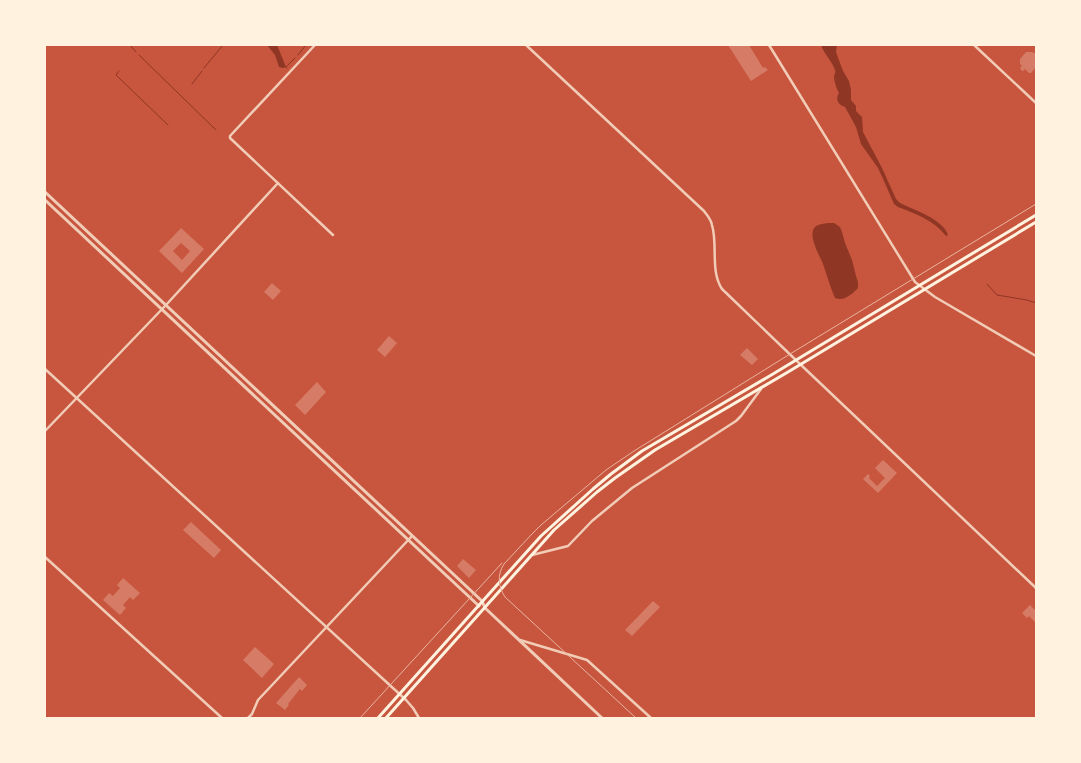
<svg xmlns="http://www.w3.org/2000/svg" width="1081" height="763" font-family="'Work Sans',sans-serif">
<rect width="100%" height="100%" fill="#c8553d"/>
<!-- water -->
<g fill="#8f3625">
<path d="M267 45H277L286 67 283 68 279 67 275 55Z"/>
<path d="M821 45H837L836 52 837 55 843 71 849 81 851 90V100L856 106V111L862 117 863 132 882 168 896 199 900 203C914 210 943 219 948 235L946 236C934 220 916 214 898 207L894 204 884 181 878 168 861 144 856 127 845 107C838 105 835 99 839 93 836 88 835 83 834 78 834 73 836 74 835 70 832 61 824 54 821 45Z"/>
<path d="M830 223H834L840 227 842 232 845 243 852 260 856 276 858 282V288C852 294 844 302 835 298 830 287 827 275 823 264 820 256 807 235 815 227 818 224 826 223 830 223Z"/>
</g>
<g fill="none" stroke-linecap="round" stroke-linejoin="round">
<!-- stream -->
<g stroke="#8f3625" stroke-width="1">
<path d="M130 45 136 52"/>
<path d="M139 55 216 130"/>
<path d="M298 55 306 45"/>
<path d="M204 68 223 45"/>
<path d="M287 68 286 67 295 58"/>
<path d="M119 71 116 75 168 125"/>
<path d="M192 84 202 71"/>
<path d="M987 284 997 295 1027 300 1036 303"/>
</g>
</g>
<!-- building -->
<g fill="#d67c66" fill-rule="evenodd">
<path d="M728 45H749L763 68 765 67 768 70 751 81Z"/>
<path d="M1026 52H1032L1034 53H1036V67L1031 73H1029L1025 69 1023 71H1022L1020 68 1022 66 1020 64V59Z"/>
<path d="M181 228 204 249 182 273 159 251ZM181 243 190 251 182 260 173 251Z"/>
<path d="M272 283 281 291 273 300 264 292Z"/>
<path d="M389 336 397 343 385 357 377 350Z"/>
<path d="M747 348 758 359 752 365 740 355Z"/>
<path d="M317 382 326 392 305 415 295 405Z"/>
<path d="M883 460 897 473 878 493 863 479 868 474 870 476 869 478 877 486 885 478 875 468Z"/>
<path d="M191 522 221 550 214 558 183 530Z"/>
<path d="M463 559 476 570 469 578 457 566Z"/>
<path d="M123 578 140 593 133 600 130 597 123 605 126 608 120 615 103 600 109 593 113 596 120 588 117 585Z"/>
<path d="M653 601 660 607 632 636 625 630Z"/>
<path d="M1030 605 1036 611V623L1029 616 1027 618 1022 613Z"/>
<path d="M255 647 274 664 262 678 243 660Z"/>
<path d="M299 677 307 685 302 691 300 689 288 704 289 705 285 710 276 703Z"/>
</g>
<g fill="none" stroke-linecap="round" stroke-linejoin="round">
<!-- minor -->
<g stroke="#f1ccb7" stroke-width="2.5">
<path d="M315 45 230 136V138L333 235"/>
<path d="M526 45 704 211C707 215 711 219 712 225 718 245 710 271 722 289L800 364 1036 588"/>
<path d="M769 45 915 282 935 297 1036 356"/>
<path d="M974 45 1036 103"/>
<path d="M45 369 406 700 413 708 419 718"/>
<path d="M45 431 166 305 278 183"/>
<path d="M532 555 568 546 592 521 632 488 736 421 741 416 761 389"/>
<path d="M45 557 222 718"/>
<path d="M520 640 587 660 651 718"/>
<path d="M248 718 252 714 258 700 412 536"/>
</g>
<!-- tertiary -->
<g stroke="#f1ccb7" stroke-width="3">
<path d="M45 192 482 601 485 608 602 718"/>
<path d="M45 200 479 606"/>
</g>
<!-- secondary -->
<g stroke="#fff3e0" stroke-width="3">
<path d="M378 718 541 536 593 489 611 474 642 451 773 374 1036 215"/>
<path d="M386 718 554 530 597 492 615 478 655 450 788 372 1036 222"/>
</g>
<!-- tram -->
<g stroke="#e9b49f" stroke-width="1">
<path d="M360 718 502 563"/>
<path d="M636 718 505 597C498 586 497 575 504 564L531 535 541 525 606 470 634 451 790 354 1036 204"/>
</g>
</g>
<!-- border -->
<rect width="1081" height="763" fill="none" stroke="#fff3e0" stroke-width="92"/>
</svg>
